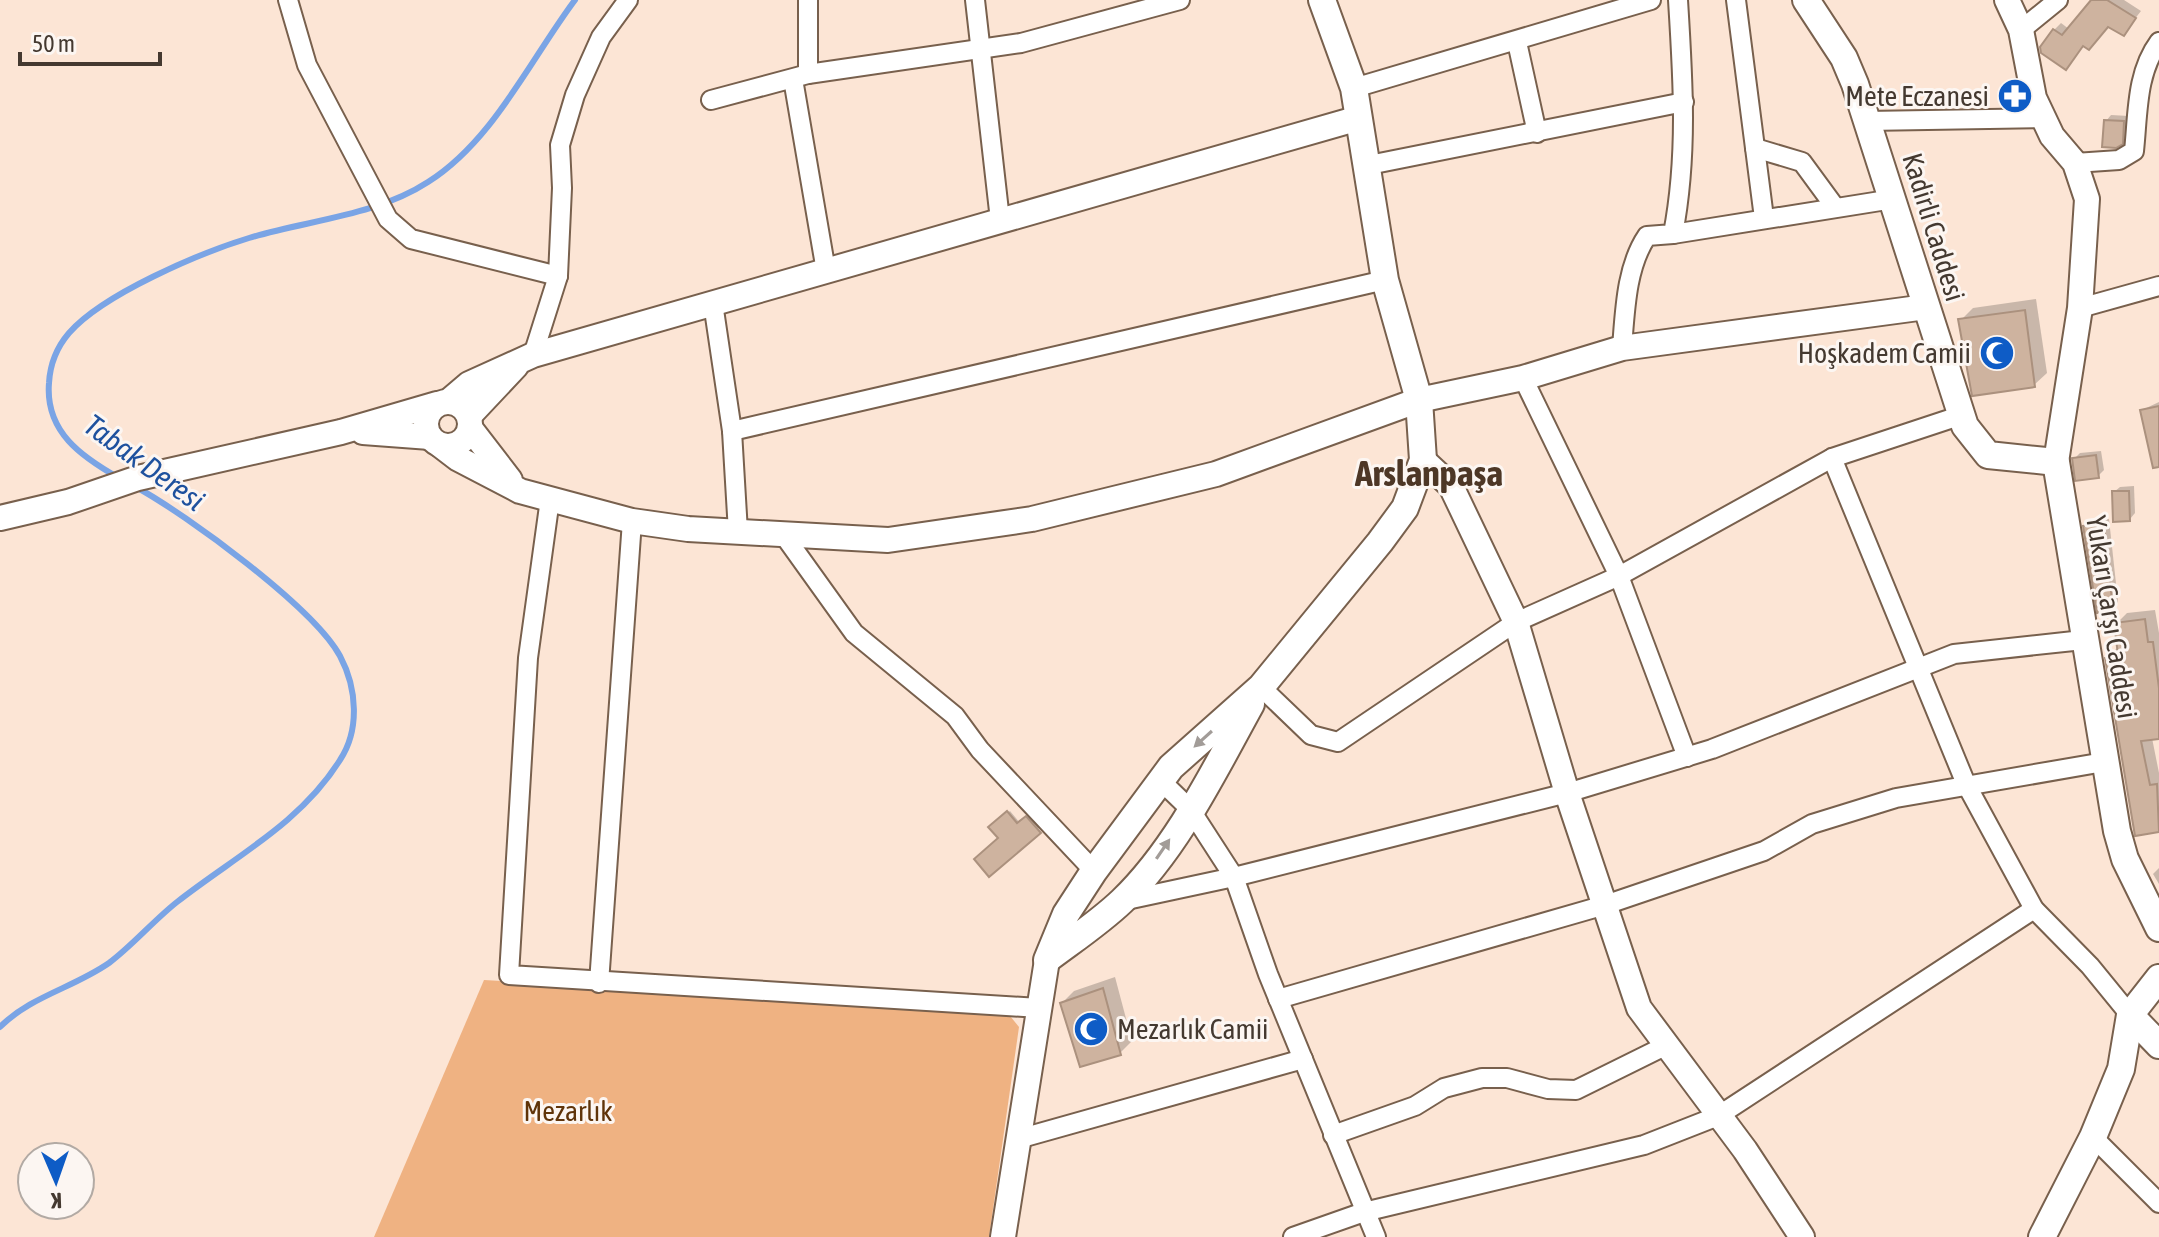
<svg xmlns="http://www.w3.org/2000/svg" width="2159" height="1237" font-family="'Asap Condensed',sans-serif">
<rect width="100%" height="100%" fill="#fce5d5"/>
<!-- green -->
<path fill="#efb282" d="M484 980 1006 1011 1019 1027 989 1237H374Z"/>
<!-- shadow -->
<g fill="#0003">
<path d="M2092 0H2124L2141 11 2123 34 2109 25 2084 44 2042 51 2054 30 2061 23 2069 29Z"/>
<path d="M2111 115 2129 116 2127 136 2121 142 2106 121Z"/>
<path d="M2036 299 2047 373 2034 385 1961 320 1973 308Z"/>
<path d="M2159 402V442L2142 410Z"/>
<path d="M2101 451 2104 470 2098 476 2074 459 2080 453Z"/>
<path d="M2134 486 2135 513 2130 519 2114 492 2120 487Z"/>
<path d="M2109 519 2118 602 2112 608 2085 527 2091 521Z"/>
<path d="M2155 610 2159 633V737L2152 738 2159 773V830L2136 832 2107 659 2117 648 2116 624 2127 613Z"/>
<path d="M1010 811 1020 823 1029 815 1040 827 989 874 1001 838 991 827Z"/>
<path d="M2159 868V884L2153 874Z"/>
<path d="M1115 977 1132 1041 1120 1053 1062 1003 1074 991Z"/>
</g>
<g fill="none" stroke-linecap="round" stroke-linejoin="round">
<!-- stream -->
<g stroke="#7aa4e5" stroke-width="6">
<path d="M119 478C82 457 45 432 49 383 50 365 57 347 69 333 103 294 200 253 249 238 308 220 376 216 428 182 493 141 530 60 575 0"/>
<path d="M0 1027C31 996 73 988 109 963 133 945 153 921 177 902 234 857 300 824 340 760 360 730 357 688 340 656 313 607 187 515 136 487"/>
</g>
</g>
<!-- building -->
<g fill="#ceb39f" stroke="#ab917e" stroke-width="2">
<path d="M2091 0H2107L2136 18 2124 36 2108 27 2089 50 2083 46 2066 70 2041 53 2040 47 2053 29 2062 35Z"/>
<path d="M2104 120 2124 121 2123 144 2116 148 2102 147Z"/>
<path d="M2025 310 2035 387 1972 396 1958 319Z"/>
<path d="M2159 406V467L2153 468 2140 410Z"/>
<path d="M2096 455 2099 478 2075 481 2072 458Z"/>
<path d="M2112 491H2129L2130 521 2113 522Z"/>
<path d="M2104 524 2113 610 2097 613 2083 526Z"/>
<path d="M2145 619 2148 642H2153L2159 688V739L2141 741 2150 785 2157 784 2159 832 2135 836 2105 658 2118 655 2114 623Z"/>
<path d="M1007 811 1017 823 1026 816 1041 833 989 877 974 859 998 838 988 827Z"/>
<path d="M1103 988 1121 1055 1080 1067 1060 1003Z"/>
</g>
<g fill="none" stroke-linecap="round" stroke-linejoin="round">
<!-- minor casing -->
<g stroke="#78604d" stroke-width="22">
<g id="minor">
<path d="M288 0 307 65 388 219 411 239 558 276"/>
<path d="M975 0 1000 220"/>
<path d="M1736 0 1764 218"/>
<path d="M2021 30 2058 0"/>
<path d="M1517 42 1537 133"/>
<path d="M808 74V0"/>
<path d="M793 79 826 271"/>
<path d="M1354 88 1651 0"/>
<path d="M711 100 808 74 1021 43 1180 0"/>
<path d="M1867 121 2043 118"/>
<path d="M1755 148 1802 162 1835 207"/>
<path d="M2075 163 2119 160 2134 151C2138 114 2136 73 2159 42"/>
<path d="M1369 165 1684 102"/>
<path d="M1673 234 1893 199"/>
<path d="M713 303 732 431 738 532"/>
<path d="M2080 308 2159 286"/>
<path d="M1622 348C1625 311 1626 267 1647 236L1673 234C1688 156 1683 79 1678 0"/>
<path d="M533 355 558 276 562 188 560 145 575 95 601 37 628 0"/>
<path d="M1523 378 1619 576 1687 757"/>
<path d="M732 431 1385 280"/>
<path d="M1832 458 1966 784 2034 909 2090 966 2130 1015"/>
<path d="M550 499 528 658 509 975 1039 1008"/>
<path d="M783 534 854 633 955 716 980 750 1094 871"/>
<path d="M1261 687 1311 735 1338 742 1516 622 1619 576 1832 458 1962 415"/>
<path d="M1161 781 1190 809 1234 877 1268 974 1376 1237"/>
<path d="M1122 901 1234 877 1567 793 1712 749 1954 654 2083 640"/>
<path d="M599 983 632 521"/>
<path d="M1278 999 1605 905 1764 851 1812 824 1896 798 2104 762"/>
<path d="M1333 1135 1415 1106 1444 1088 1482 1078H1507L1548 1089 1576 1090 1667 1045"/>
<path d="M2093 1137 2159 1203"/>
<path d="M1018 1139 1303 1059"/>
<path d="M1293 1237 1364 1212 1644 1145 1718 1116 2034 909"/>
</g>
</g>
<!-- tertiary casing -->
<g stroke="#78604d" stroke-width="28">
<g id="tertiary">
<path d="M2007 0 2021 30 2034 98 2052 136 2075 163 2087 199 2080 308 2056 462"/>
<path d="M449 401 469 384 533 355 1359 118"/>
<circle cx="448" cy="424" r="22"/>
<path d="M469 416 516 366"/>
<path d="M470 428 510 480"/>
<path d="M363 432 430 437"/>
<path d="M440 445 457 458 520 491 632 521 688 529 888 540 1032 519 1216 474 1419 400 1523 378 1622 348 1926 307"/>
<path d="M1423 460 1451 486 1516 622 1567 793 1639 1008 1745 1150 1802 1237"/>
<path d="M0 518 68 502 138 478 341 432 437 404"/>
<path d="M1003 1237 1047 960"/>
</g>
</g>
<!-- secondary casing -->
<g stroke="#78604d" stroke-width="30">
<g id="secondary">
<path d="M1806 0 1844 58 1855 84 1965 426 1988 455 2056 462 2117 831 2125 859 2159 928"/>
<path d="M1049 958C1073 940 1100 922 1122 901 1177 848 1214 771 1251 704"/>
<path d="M1047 960 1066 914 1094 871 1171 767 1261 687 1380 542 1405 508 1423 460 1419 400 1385 280 1354 88 1322 0"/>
<path d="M2130 1015 2159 1045"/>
<path d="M2042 1237 2093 1137 2121 1069 2130 1015 2159 978"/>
</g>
</g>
<!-- minor -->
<use href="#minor" stroke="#fff" stroke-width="18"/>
<!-- tertiary -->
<use href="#tertiary" stroke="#fff" stroke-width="24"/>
<!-- secondary -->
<use href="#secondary" stroke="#fff" stroke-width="26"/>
</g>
<!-- one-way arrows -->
<defs><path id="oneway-solid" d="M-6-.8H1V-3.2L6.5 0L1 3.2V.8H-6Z" transform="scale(2)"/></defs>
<g fill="#a29c98">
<use href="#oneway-solid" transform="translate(1203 739) rotate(138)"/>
<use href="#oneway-solid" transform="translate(1163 849) rotate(-56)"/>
</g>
<!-- icons -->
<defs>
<g id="pharmacy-disc" transform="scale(1.8)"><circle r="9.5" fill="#0e5cc6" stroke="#fcf6f2"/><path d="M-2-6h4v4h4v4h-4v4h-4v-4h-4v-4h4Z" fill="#fff"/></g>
<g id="mosque-disc" transform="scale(1.8)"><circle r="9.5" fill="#0e5cc6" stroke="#fcf6f2"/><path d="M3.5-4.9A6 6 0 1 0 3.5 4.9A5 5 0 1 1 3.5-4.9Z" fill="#fff"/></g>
</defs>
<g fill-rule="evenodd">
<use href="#pharmacy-disc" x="2015" y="96"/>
<use href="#mosque-disc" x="1997" y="353"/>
<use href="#mosque-disc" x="1091" y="1029"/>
</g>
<g text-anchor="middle" stroke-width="6" stroke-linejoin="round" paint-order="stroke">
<!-- poi labels -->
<g font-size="28" fill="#443930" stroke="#fcf6f2" text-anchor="end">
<text x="1989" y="106">Mete Eczanesi</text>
<text x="1971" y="363">Hoşkadem Camii</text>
<text x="1117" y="1039" text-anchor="start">Mezarlık Camii</text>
</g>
<!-- street labels -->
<g font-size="28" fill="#443930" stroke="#fcf6f2">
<text transform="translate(1934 227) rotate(73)" y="10">Kadirli Caddesi</text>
<text transform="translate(2112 617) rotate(81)" y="10">Yukarı Çarşı Caddesi</text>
</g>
<!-- park labels -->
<g font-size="28" fill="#603409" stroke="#fcf6f2">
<text x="568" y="1121">Mezarlık</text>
</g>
<!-- water labels -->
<g font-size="30" font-style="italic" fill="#1e519e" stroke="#fcf6f2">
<text transform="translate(144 463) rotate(36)" y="10">Tabak Deresi</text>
</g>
<!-- district labels -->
<g font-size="36" font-weight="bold" fill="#4d3726" stroke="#fcf6f2">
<text x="1429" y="486">Arslanpaşa</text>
</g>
</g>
<!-- north arrow -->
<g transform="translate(56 1181) rotate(178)"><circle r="38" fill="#fcf6f2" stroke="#b2aaa4" stroke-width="2"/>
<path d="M0-6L14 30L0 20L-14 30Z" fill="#0e5cc6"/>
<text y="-12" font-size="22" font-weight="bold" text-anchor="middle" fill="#443930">K</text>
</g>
<!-- scale -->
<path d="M20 52v12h140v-12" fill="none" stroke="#443930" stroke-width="4"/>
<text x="32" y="52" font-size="24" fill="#443930" stroke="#fcf6f2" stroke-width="6" paint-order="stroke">50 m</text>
</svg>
